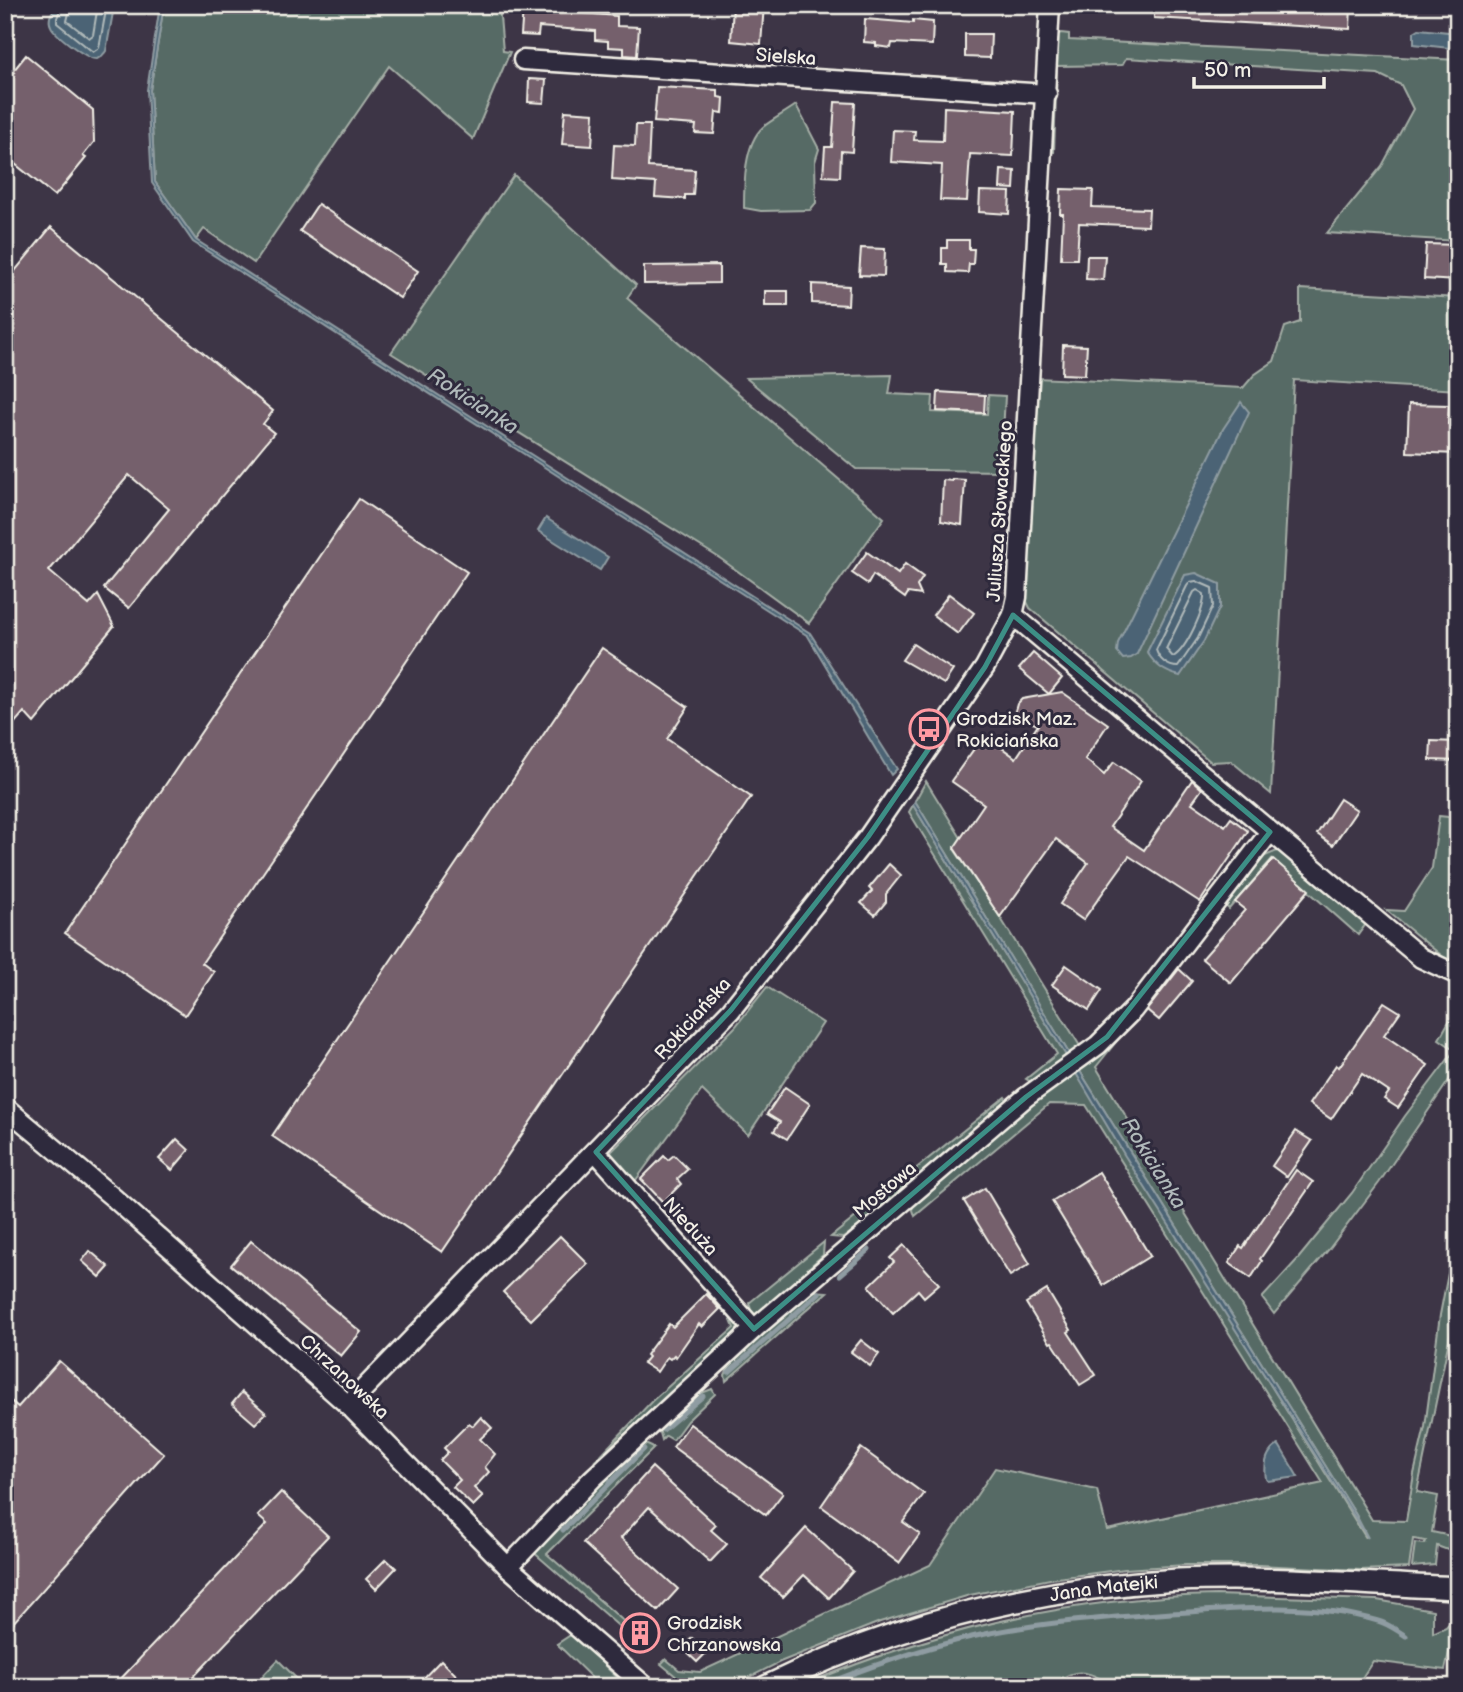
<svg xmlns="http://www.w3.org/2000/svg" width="1463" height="1692" font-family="'Balsamiq Sans',sans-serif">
<rect width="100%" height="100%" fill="#3d3546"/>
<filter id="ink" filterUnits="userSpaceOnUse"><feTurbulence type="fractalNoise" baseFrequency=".0143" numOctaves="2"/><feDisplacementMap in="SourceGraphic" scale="14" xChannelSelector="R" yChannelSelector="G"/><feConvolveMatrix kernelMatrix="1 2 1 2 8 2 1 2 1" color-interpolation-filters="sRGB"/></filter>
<g filter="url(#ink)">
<!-- green -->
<g fill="#566b65" stroke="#a5aea6" stroke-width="2">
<path d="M164 5H499L503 51 510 52 473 139 389 66 254 263 204 229 196 240 155 182 150 90Z"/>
<path d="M1061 33 1069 34V40L1458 60V241L1327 233 1382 166 1413 109 1401 85 1378 74 1126 58 1122 65 1057 66 1054 152H1048L1054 37Z"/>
<path d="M796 105 819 149 815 162 816 203 810 210 761 211 744 208C744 185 744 144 763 127 773 119 785 113 796 105Z"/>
<path d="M514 175 636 285 627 298 884 518 809 623 721 559 391 353Z"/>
<path d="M1300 289 1458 298V390L1294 380 1271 794 1231 761 1211 762 1030 608 1025 598 1037 378 1243 388 1254 375 1274 361 1285 327 1300 322Z"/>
<path d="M892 375 889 394 933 396 932 412 987 414 988 395 1005 396 1001 471 856 469 746 378Z"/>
<path d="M926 781 961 838 954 849 1000 917 1080 1046 1070 1055 915 801Z"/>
<path d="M913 805 1067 1057 1031 1082 1026 1079 1057 1054 909 812Z"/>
<path d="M1439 816 1458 818V955L1447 960 1386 910 1404 911 1432 868Z"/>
<path d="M1277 851 1283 852 1380 934 1366 924 1358 935 1272 859 1229 909 1222 903 1265 856Z"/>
<path d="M767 987 823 1023 748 1135 702 1090 633 1184 608 1155 735 1027Z"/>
<path d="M1456 1009 1458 1011V1067L1379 1183 1329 1249 1274 1314 1262 1298 1297 1260 1352 1193 1405 1116 1455 1050 1439 1039Z"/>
<path d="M1128 1027 1096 1067 1372 1520 1406 1521 1414 1474 1425 1427 1440 1315 1458 1221V1297L1417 1492 1438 1496 1432 1532 1451 1536 1458 1502V1559L1448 1550 1437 1546 1435 1565 1412 1567 1415 1543 1425 1544 1426 1541 1413 1539 1409 1568 1361 1570 1259 1565H1186L1125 1569 1050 1579 970 1595 880 1622 780 1662 730 1687H689L661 1664 666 1659 679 1670 700 1672 930 1565 995 1468 1097 1490 1107 1530 1323 1483 1086 1105 1049 1104 915 1216 911 1204 1069 1071 1074 1070 1366 1538 1356 1515 1078 1068Z"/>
<path d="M1005 1097 1008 1101 872 1217 843 1238 831 1237Z"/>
<path d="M824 1242 823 1255 757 1314H752L749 1303Z"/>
<path d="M712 1289 739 1324 734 1336 594 1462 652 1401 734 1328 730 1318 707 1293Z"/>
<path d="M813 1291 827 1292 726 1381 725 1375 733 1359Z"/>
<path d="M712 1389 715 1394 687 1421 673 1440 666 1436 662 1440 659 1429 691 1397Z"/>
<path d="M643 1443 654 1448 547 1554 636 1632 631 1637 532 1551Z"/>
<path d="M1216 1595 1377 1600 1433 1610V1633L1446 1627 1458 1613 1445 1670 1373 1661 1356 1687H1106L1100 1682 1101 1679C1082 1668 1067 1671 1052 1687H799C933 1630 1071 1597 1216 1595Z"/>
<path d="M572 1634 627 1687H601L557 1644Z"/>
<path d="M278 1660 305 1687H252Z"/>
</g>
<!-- water -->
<g fill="#4b6474" stroke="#8f9ca2" stroke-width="2">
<path d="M57 5H111L114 7 106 51C103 55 102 57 97 59 89 61 54 34 51 26 47 18 52 12 57 5Z"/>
<path d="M160 5H164L150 90 155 182 196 240 810 633 897 769 891 775 808 636 193 242 152 183 147 90Z"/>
<path d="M1419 29 1458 33V49L1414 44V32Z"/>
<path d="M1241 402 1249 412 1137 654 1131 658 1123 659 1117 652 1118 643 1223 429Z"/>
<path d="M546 518 608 557 600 570 538 531Z"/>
<path d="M1196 573 1220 584V607L1204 641 1180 676C1164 672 1156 666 1147 652L1185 575Z"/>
<path d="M915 801 1070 1055 1067 1057 913 805Z"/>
<path d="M1078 1068 1356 1515 1368 1538 1125 1156 1074 1070Z"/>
<path d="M1279 1445 1298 1477 1268 1481 1266 1479C1264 1465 1265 1451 1279 1445Z"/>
</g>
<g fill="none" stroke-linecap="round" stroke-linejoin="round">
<!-- shore -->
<g stroke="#b0b9ba" stroke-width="2">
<path d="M62 5 57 18V23L93 52 99 48 107 5"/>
<path d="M71 5 67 21 89 38 93 35 98 5"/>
<path d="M1196 581 1212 588 1213 606 1198 638 1178 667C1168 667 1159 660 1156 650L1187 586 1190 582Z"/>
<path d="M1197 590 1204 594C1205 609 1186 650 1173 657L1166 649 1194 592Z"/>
</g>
<!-- stream -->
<g stroke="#8f9ca2" stroke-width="5">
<path d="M840 1275 869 1250"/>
<path d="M729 1372 819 1293"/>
<path d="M663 1430 703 1396"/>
<path d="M563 1530 644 1449"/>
<path d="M818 1687C863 1669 908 1653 955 1641 1025 1623 1099 1618 1171 1613 1240 1609 1311 1601 1378 1621 1389 1624 1396 1630 1406 1636"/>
</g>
</g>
<!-- building -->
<g fill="#75616c" stroke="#f4f1e8" stroke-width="2">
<path d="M548 5H584L583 13 617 16V26L639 27 637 56 624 55V48L608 47V41L595 40V31L539 27 538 36 521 35 523 8 548 9Z"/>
<path d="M733 5H764L761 44 731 41Z"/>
<path d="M1154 5H1351L1350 29 1154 18Z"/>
<path d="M865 19 913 23V20L933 22 932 45 892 43 891 48 876 46V43L864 42Z"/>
<path d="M965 34H991L990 58 965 57Z"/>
<path d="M26 55 93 110 94 142 83 156 86 158 55 196 5 156V81Z"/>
<path d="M529 79 546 80 544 103 528 102Z"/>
<path d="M657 87 718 90V97L724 98 723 113 716 112 714 134 695 133 696 125 654 122Z"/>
<path d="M835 102 855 103 852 152 841 151 840 177 823 176 825 147H832Z"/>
<path d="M944 107 1015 111 1013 156 970 154 967 201 940 200 942 165 891 162 893 130 915 131 914 140 943 141Z"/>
<path d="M565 111 594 113 592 146 562 144Z"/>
<path d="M636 125H650L648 167 695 170 693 195H685V199L655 197 656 183 612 180 614 145 635 146Z"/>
<path d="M1001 170 1015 171 1014 189 1000 188Z"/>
<path d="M1061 189 1093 190 1092 207 1149 209 1148 226 1079 223 1077 259H1061L1063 214H1060Z"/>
<path d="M980 191 1010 192 1009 214 979 212Z"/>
<path d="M318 204 418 271 400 298 300 231Z"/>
<path d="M51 227 273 411 263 424 274 433 129 608 104 588 169 509 129 475 49 571 89 605 98 595 114 626 34 723 24 712 13 725 5 719V283Z"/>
<path d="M947 240H969V249H974L973 264H969L968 273 947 272V264H942V248H947Z"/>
<path d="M1426 244 1458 245V281L1424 279Z"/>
<path d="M861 248 885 249 884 276 859 275Z"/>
<path d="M1087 256H1105L1103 280 1086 279Z"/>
<path d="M719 265V283L644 284V266Z"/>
<path d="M812 284 849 286 848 305 812 303Z"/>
<rect x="765" y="291" width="23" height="15"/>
<path d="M1063 345 1087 346 1085 375 1062 374Z"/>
<path d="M938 392 985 395 984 413 937 411Z"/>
<path d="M1409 404 1449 405 1448 424 1458 425V454L1407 452Z"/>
<path d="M952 479 965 480 962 525 941 521 943 480 952 481Z"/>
<path d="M359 499 467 572 202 963 214 972 185 1015 65 933Z"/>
<path d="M867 552 898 574 905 564 923 577 917 586 921 595 908 593 905 598 873 575 868 584 852 573Z"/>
<path d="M949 594 974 613 958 634 933 615Z"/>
<path d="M913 644 953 670 944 684 902 660Z"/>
<path d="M602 648 688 707 667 739 751 797 442 1252 272 1136Z"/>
<path d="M1033 653 1062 678 1049 694 1019 669Z"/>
<path d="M1062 692 1108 724 1085 759 1104 775 1114 762 1141 781 1110 827 1144 850 1192 780 1202 789 1192 803 1225 826 1231 818 1248 831 1200 902 1129 856 1083 920 1060 904 1088 863 1056 839 1000 917 954 848 984 804 951 781 984 735 1016 758 1038 725 1017 717 1015 711 1017 704 1022 699Z"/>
<path d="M1431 741 1458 742V761L1430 760Z"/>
<path d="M1340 799 1357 810 1333 845 1317 834Z"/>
<path d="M1273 859 1309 890 1231 983 1202 959 1245 910 1235 902Z"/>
<path d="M889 864 901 875 886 894V902L875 915 861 903 872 891 869 888Z"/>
<path d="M1066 965 1102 990 1089 1010 1052 985Z"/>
<path d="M1179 969 1192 981 1159 1020 1147 1010Z"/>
<path d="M1384 1002 1400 1012 1384 1035 1428 1065 1398 1108 1384 1099 1389 1092 1362 1074 1331 1119 1309 1104 1336 1065 1339 1067Z"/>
<path d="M785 1087 810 1104 787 1139 774 1131 780 1122 767 1114Z"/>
<path d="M1296 1131 1312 1141 1287 1177 1272 1166Z"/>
<path d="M177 1139 189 1150 172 1170 159 1159Z"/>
<path d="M674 1155 688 1169 677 1179 681 1184 663 1202 641 1179 664 1156 668 1160Z"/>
<path d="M1296 1170 1313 1182 1260 1259 1262 1261 1251 1278 1229 1263 1240 1246 1243 1248Z"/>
<path d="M1099 1172 1150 1256 1103 1285 1052 1201Z"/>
<path d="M985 1188 1030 1264 1010 1276 964 1201Z"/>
<path d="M560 1236 588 1264 531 1320 503 1292Z"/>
<path d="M251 1241 361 1332 341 1356 231 1265Z"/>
<path d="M904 1245 939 1284 924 1297 918 1290 893 1313 869 1286 894 1262 890 1258Z"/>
<path d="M90 1251 109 1267 100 1277 82 1261Z"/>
<path d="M1047 1290 1071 1330 1068 1332 1096 1375 1080 1385 1052 1342 1050 1343 1026 1303Z"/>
<path d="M706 1294 720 1309 702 1327 699 1324 676 1357 674 1355 670 1359 667 1357 657 1372 643 1363 648 1357 646 1355 669 1324 673 1327Z"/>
<path d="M861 1340 879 1354 870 1366 851 1352Z"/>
<path d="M59 1361 164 1454 5 1632V1396L18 1407Z"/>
<path d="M242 1392 266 1413 255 1424 232 1404Z"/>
<path d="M481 1417 492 1428 480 1439 495 1454 485 1467 489 1472 474 1488 483 1496 473 1506 453 1487 460 1480 440 1460 448 1452 444 1448 469 1423 473 1426Z"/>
<path d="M690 1424 783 1493 766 1515 673 1447Z"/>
<path d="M861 1448 924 1494 903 1522 920 1534 899 1563 821 1506Z"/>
<path d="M652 1467 716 1525 711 1530 727 1544 710 1562 649 1507 621 1538 678 1589 658 1611 583 1543Z"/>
<path d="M281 1492 328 1536 184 1687H113L267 1524 258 1516Z"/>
<path d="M806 1528 853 1571 829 1598 804 1575 783 1597 761 1578Z"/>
<path d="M386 1559 396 1568 376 1589 366 1579Z"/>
<path d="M692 1638 707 1652 697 1662 682 1648Z"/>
<path d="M441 1660 468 1687H415Z"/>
</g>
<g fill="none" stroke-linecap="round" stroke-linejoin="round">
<!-- minor casing -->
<g stroke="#f4f1e8" stroke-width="23">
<g id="minor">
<path d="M1050 5 1017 597 1013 615 1421 958 1458 975"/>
<path d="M523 60 1047 94"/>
<path d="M5 1107 115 1199 348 1405 508 1567 646 1687"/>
<path d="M596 1152 754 1329"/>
<path d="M348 1405 731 1010 868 837 985 667 1013 615"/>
<path d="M508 1567 592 1479 754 1329 1026 1097 1098 1045 1133 1010 1270 832"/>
</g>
</g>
<!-- tertiary casing -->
<g stroke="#f4f1e8" stroke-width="26">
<g id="tertiary">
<path id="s1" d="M766 1687C895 1624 1033 1588 1178 1580 1270 1576 1365 1584 1458 1588"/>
</g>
</g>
<!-- minor -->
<use href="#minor" stroke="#2f2a3d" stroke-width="18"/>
<!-- tertiary -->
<use href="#tertiary" stroke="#2f2a3d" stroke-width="21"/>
</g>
</g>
<!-- marked area -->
<path fill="none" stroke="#3d8f86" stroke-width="5" stroke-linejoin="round" d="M1013 615 1270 832 1107 1037 1026 1097 754 1329 596 1152 731 1010 868 837 985 667Z"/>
<!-- icons -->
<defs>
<g id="bus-ring" transform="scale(2.0125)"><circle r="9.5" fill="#2f2a3d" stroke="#ff9aa2" stroke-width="1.5"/><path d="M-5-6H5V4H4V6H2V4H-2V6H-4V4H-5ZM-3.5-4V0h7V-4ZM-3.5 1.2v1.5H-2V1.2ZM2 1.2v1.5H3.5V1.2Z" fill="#ff9aa2"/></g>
<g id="building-ring" transform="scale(2.0125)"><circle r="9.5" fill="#2f2a3d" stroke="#ff9aa2" stroke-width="1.5"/><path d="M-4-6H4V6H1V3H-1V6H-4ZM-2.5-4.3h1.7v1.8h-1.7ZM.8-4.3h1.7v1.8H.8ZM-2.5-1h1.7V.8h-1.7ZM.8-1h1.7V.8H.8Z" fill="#ff9aa2"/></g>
</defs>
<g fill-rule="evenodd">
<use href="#bus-ring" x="929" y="729"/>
<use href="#building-ring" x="640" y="1633"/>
</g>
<g text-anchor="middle" stroke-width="6" stroke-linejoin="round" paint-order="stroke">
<!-- street labels -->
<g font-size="19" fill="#f4f1e8" stroke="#2f2a3d">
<text transform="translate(786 56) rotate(4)" y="7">Sielska</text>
<text transform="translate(999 511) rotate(-86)" y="7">Juliusza Słowackiego</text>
<text transform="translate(692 1018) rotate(-48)" y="7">Rokiciańska</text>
<text transform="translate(884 1189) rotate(-40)" y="7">Mostowa</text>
<text transform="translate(691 1226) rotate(48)" y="7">Nieduża</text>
<text transform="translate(345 1376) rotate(43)" y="7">Chrzanowska</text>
<text dy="7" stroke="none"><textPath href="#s1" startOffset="354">Jana Matejki</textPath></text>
</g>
<!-- poi labels -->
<g font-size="19" fill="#f4f1e8" stroke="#2f2a3d" text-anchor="start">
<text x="956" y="725">Grodzisk Maz.<tspan x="956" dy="22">Rokiciańska</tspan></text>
<text x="667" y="1629">Grodzisk<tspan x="667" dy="22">Chrzanowska</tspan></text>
</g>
<!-- water labels -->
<g font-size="21" font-style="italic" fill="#b0b9ba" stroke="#2f2a3d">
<text transform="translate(473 401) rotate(33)" y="7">Rokicianka</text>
<text transform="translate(1154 1163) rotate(58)" y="7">Rokicianka</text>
</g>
</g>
<!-- margin -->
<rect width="1463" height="1692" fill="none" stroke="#2f2a3d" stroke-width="28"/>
<rect x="14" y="14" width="1435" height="1664" fill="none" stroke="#f4f1e8" stroke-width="2.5" filter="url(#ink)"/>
<!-- scale -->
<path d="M1194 77v10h130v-10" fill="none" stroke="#f4f1e8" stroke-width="3.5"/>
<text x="1204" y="77" font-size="21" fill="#f4f1e8" stroke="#2f2a3d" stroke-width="5" paint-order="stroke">50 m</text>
</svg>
